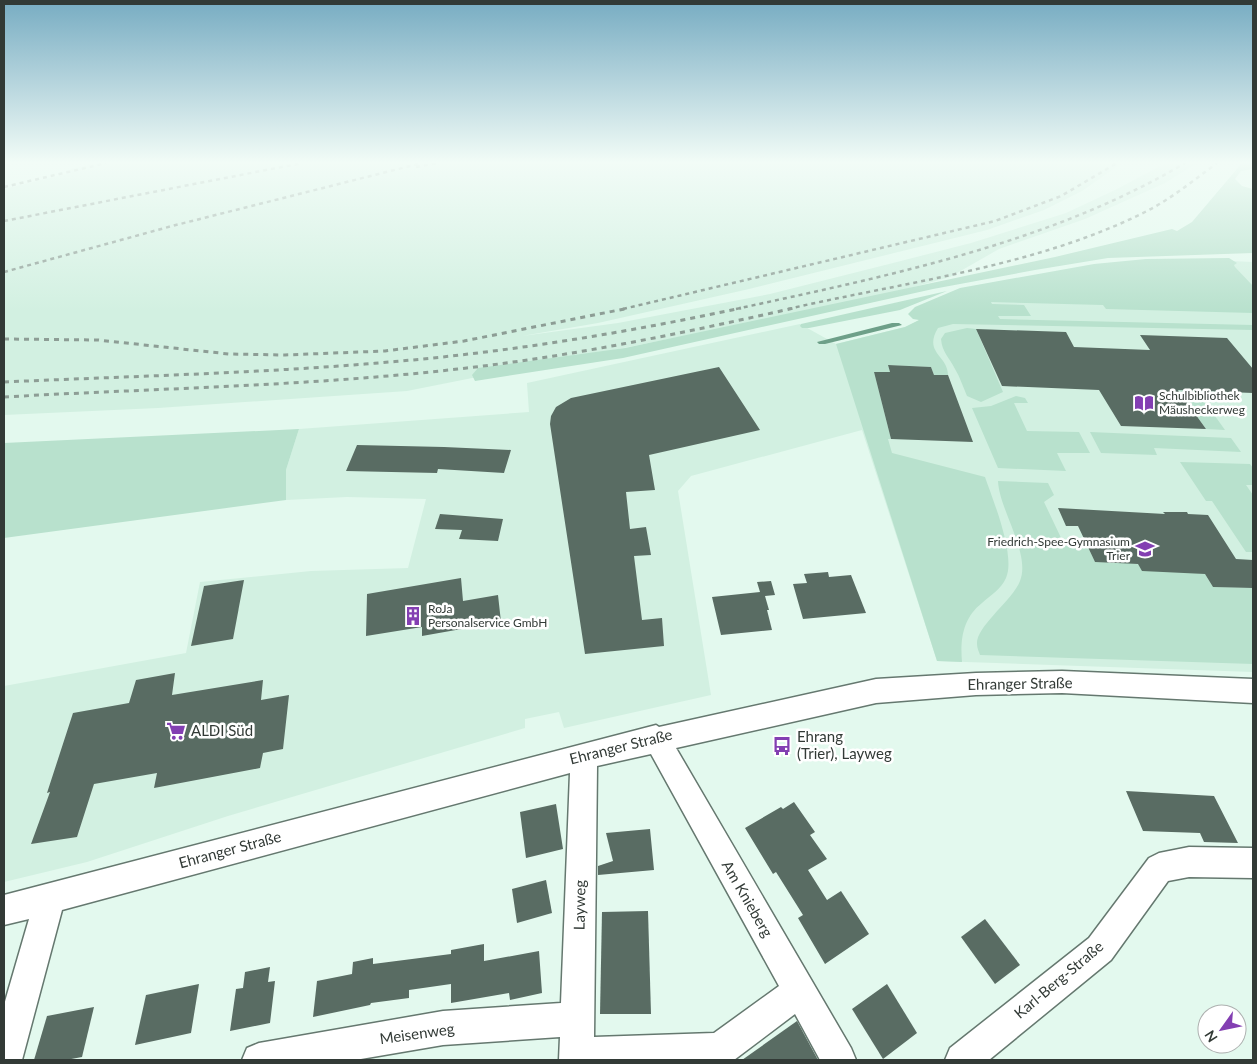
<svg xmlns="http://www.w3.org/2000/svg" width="1257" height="1064" font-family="Lato,sans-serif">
<rect width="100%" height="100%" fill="#e3f9ee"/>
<!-- built -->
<g fill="#d2f0e1">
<path d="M96 163H1122L1082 191 1044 210 987 230 749 289 598 323 522 336 618 323 770 294 893 263 971 243 1066 213 1115 190 1166 163H1197L1165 183 1085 219 999 249 950 277 874 298 407 391 158 408 4 415V189L70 173V169Z"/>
<path d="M1231 261 1253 262V672L937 661 862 430 691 476 678 491 711 695 564 728 559 712 525 719V728L228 816 87 862 4 882V686L186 653 200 582 311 571 408 568 426 499 347 497 286 500V470L299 429 529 412 527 383 800 324 836 344 905 327 977 293Z"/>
</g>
<!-- green -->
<g fill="#b8e1cd">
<path d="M1242 163H1253V169L1241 171 1235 179 1242 186 1253 189V253L1108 258 1035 270 933 289 623 358 475 381 472 375 478 368 625 348 1055 257 1172 229 1177 231 1192 222Z"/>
<path d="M1229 258 1237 263 1234 265 1235 267 1253 286V313L1106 309 1103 305 991 302 992 304 1024 305 1031 316H998L1000 319 1253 325V330L953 324 938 328C923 353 948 355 948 375H934L931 367 888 365 890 372H874L891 439H888L892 453 985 477C993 500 1016 556 1006 578 1001 589 991 595 982 603 963 618 960 639 962 662L937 661 836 344 905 327 919 320 913 319 908 314 915 307 960 288 1094 264 1146 259Z"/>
<path d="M947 291 900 310 809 328H802L800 326 801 324Z"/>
<path d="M967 328 976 329 1003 392 981 402 967 396C963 387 960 377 955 369 949 357 942 352 941 339L945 333Z"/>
<path d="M1179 390 1197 391 1225 430 1206 429Z"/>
<path d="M1016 396 1025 398 1028 403H1014L1027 431 1079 432 1090 453H1057L1066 471 998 468 972 408 991 406Z"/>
<path d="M299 429 286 470V500L4 538V443Z"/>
<path d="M1090 432 1231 438 1241 452 1154 448 1157 455 1101 453Z"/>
<path d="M1180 462 1250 464 1253 468V485H1246L1253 495V552H1246L1212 501H1206Z"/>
<path d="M998 481 1048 483 1054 495 1044 502 1063 542 1086 543 1095 562 1129 563 1205 574 1213 587 1253 588V664L980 655C979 652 977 648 977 644 976 626 1012 601 1020 581 1031 554 999 509 998 481Z"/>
</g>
<!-- water -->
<path fill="#6ea089" d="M892 323H899L902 325 825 344H819L817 342Z"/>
<!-- building -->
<g fill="#596c63">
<path d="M976 329 1066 332 1074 347 1150 350 1140 335 1227 338 1253 369V393L1178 390 1206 429 1121 426 1099 390 1002 386Z"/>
<path d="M888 365 931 367 934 375H948L973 442 891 439 874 372H890Z"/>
<path d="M719 367 760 430 649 455 655 490 626 492 630 529 646 527 651 555 634 556 642 620 662 618 664 646 585 654 550 424 551 416 556 407 571 398Z"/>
<path d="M357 445 444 447 511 450 504 473 438 469 437 473 346 471Z"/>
<path d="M1058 508 1165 514 1163 512H1187L1188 514 1208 515 1236 559 1253 560V588L1213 587 1205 574 1142 571 1138 564 1095 562 1078 526H1066Z"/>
<path d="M440 514 503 519 498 541 459 539 462 530 435 529Z"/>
<path d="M828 572 829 577 851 575 866 613 803 619 793 584 807 583 804 574Z"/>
<path d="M461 578 463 601 498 595 501 622 422 636V627L366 636 367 594Z"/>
<path d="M244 580 233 639 191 646 204 586Z"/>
<path d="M771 581 775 595 765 596 769 610H767L772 630 721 635 712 597 760 592 757 582Z"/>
<path d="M175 673 172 695 263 680 261 700 289 695 283 749 263 753 260 768 154 788 157 773 94 784 77 837 31 844 50 792 47 793 73 713 129 703 136 680Z"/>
<path d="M1126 791 1214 796 1238 843 1204 842 1200 833 1143 831Z"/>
<path d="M794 802 815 832 810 835 827 859 808 870 827 900 841 891 869 934 825 964 798 918 803 915 776 872 773 874 745 828 781 807 783 809Z"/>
<path d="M556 804 563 849 526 858 520 812Z"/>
<path d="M650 829 654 870 598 875V866L613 861 606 833Z"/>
<path d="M546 880 552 913 517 923 512 889Z"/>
<path d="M648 911 651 1014H600L602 912Z"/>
<path d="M985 919 1020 965 995 984 961 937Z"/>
<path d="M484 944V961L539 951 542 993 510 1000 509 993 451 1003V984L409 990V998L371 1003 370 1005 313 1017 317 981 352 974 353 962 373 958V964L451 954V950Z"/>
<path d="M270 967 268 982 275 981 270 1023 230 1031 236 989 243 988 245 972Z"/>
<path d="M199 984 191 1033 135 1045 146 995Z"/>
<path d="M887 984 917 1033 883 1059 852 1009Z"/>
<path d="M94 1007 82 1057 66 1060H34L47 1016Z"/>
<path d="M797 1021 818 1060H742Z"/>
</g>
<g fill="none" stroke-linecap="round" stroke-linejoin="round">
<!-- street casing -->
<g stroke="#65786f" stroke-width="3">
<g id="street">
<path d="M1062 671 1253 679V703L1062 693 976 695 876 703 676 748 851 1048 856 1060H820L795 1014 734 1060H559L560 1037 443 1045 355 1060H242L247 1048 259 1043 443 1011 561 1003 570 773 62 910 22 1060H4V1005L29 919 4 925V895L656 725 659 727 876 679 976 673ZM651 754 779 986 714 1033 594 1037 597 766Z"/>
<path d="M1189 847 1253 848V878L1189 877 1168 881 1111 960 989 1060H945L950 1048 1089 938 1149 858 1159 853Z"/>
</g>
</g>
<!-- street -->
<use href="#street" fill="#fff" fill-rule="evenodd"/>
<!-- rail-far1 -->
<g stroke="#8d9d95" stroke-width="2.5" stroke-dasharray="4 4" stroke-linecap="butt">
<path d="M416 167 438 163"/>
<path d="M4 187 106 163"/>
<path d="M4 221 302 163"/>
<path d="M4 272 172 226 422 163"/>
<path d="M623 309 995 221 1061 196 1117 163"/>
<path d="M736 309C887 276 1051 243 1185 163"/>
<path d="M788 309C905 282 1038 266 1145 212 1171 199 1194 180 1217 163"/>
</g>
<!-- rail -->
<g stroke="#8d9d95" stroke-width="3" stroke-dasharray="5 5" stroke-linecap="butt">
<path d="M4 339 98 340 229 354 285 355 385 351 464 341 629 308"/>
<path d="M4 382C136 376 269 373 401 361 515 351 629 332 741 308"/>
<path d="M4 397C161 388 319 386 475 367 583 354 688 332 794 308"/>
</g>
</g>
<!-- sky -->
<linearGradient id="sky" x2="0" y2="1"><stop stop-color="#77acc2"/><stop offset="0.52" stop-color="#f2fcf7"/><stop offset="1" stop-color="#f2fcf7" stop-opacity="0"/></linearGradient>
<rect width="1257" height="312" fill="url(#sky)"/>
<!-- icons -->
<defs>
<g id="library-bare" transform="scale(1.5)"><path d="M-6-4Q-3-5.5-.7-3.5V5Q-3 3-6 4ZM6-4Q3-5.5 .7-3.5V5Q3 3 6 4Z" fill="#833fb2" stroke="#fff" stroke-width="2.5" paint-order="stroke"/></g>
<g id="school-bare" transform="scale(1.5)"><path d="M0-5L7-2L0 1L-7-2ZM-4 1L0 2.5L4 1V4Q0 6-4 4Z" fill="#833fb2" stroke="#fff" stroke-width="2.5" paint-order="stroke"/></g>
<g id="building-bare" transform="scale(1.5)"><path d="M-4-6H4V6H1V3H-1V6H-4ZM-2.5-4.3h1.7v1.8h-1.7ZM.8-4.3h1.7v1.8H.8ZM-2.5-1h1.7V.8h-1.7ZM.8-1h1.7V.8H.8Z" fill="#833fb2" stroke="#fff" stroke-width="2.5" paint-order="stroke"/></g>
<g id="supermarket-bare" transform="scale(1.5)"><path d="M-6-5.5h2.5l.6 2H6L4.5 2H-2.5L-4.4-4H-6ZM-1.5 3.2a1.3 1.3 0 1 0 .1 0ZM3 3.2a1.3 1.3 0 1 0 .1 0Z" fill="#833fb2" stroke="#fff" stroke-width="2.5" paint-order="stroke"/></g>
<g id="bus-bare" transform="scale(1.5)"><path d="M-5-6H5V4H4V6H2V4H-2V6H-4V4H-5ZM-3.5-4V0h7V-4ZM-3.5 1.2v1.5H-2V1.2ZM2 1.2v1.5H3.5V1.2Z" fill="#833fb2" stroke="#fff" stroke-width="2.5" paint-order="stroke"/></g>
</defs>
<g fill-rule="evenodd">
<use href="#library-bare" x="1144" y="403"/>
<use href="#school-bare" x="1145" y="549"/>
<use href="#building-bare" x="413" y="616"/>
<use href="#supermarket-bare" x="176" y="731"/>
<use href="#bus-bare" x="782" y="746"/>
</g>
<g text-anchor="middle" stroke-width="5" stroke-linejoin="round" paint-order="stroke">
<!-- poi labels -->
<g font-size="12" fill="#323a36" stroke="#fff" text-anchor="start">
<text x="1159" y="400">Schulbibliothek<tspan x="1159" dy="14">Mäusheckerweg</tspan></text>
<text x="1130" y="546" text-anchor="end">Friedrich-Spee-Gymnasium<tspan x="1130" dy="14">Trier</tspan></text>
<text x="428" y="613">RoJa<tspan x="428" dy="14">Personalservice GmbH</tspan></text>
</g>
<!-- near-street labels -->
<g font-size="15" fill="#323a36" stroke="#fff">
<text transform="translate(1020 684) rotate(-1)" y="5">Ehranger Straße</text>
<text transform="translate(621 747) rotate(-14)" y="5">Ehranger Straße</text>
<text transform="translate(230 850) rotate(-15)" y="5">Ehranger Straße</text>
<text transform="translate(747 899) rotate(60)" y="5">Am Knieberg</text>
<text transform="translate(580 905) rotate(-89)" y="5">Layweg</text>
<text transform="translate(1059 980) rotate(-40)" y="5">Karl-Berg-Straße</text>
<text transform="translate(417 1034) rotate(-8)" y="5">Meisenweg</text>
</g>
<!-- near-poi labels -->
<g font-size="15" fill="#323a36" stroke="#fff" text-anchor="start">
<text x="191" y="736">ALDI Süd</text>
<text x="797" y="742">Ehrang<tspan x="797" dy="17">(Trier), Layweg</tspan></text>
</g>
</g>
<!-- border -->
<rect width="1257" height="1064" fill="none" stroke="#323a36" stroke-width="10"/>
<!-- north arrow -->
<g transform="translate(1222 1029) rotate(237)"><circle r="24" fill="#ffffff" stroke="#adb0af"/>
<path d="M0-4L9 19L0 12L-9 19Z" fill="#833fb2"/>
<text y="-8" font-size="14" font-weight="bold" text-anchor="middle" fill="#323a36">N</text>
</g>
</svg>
